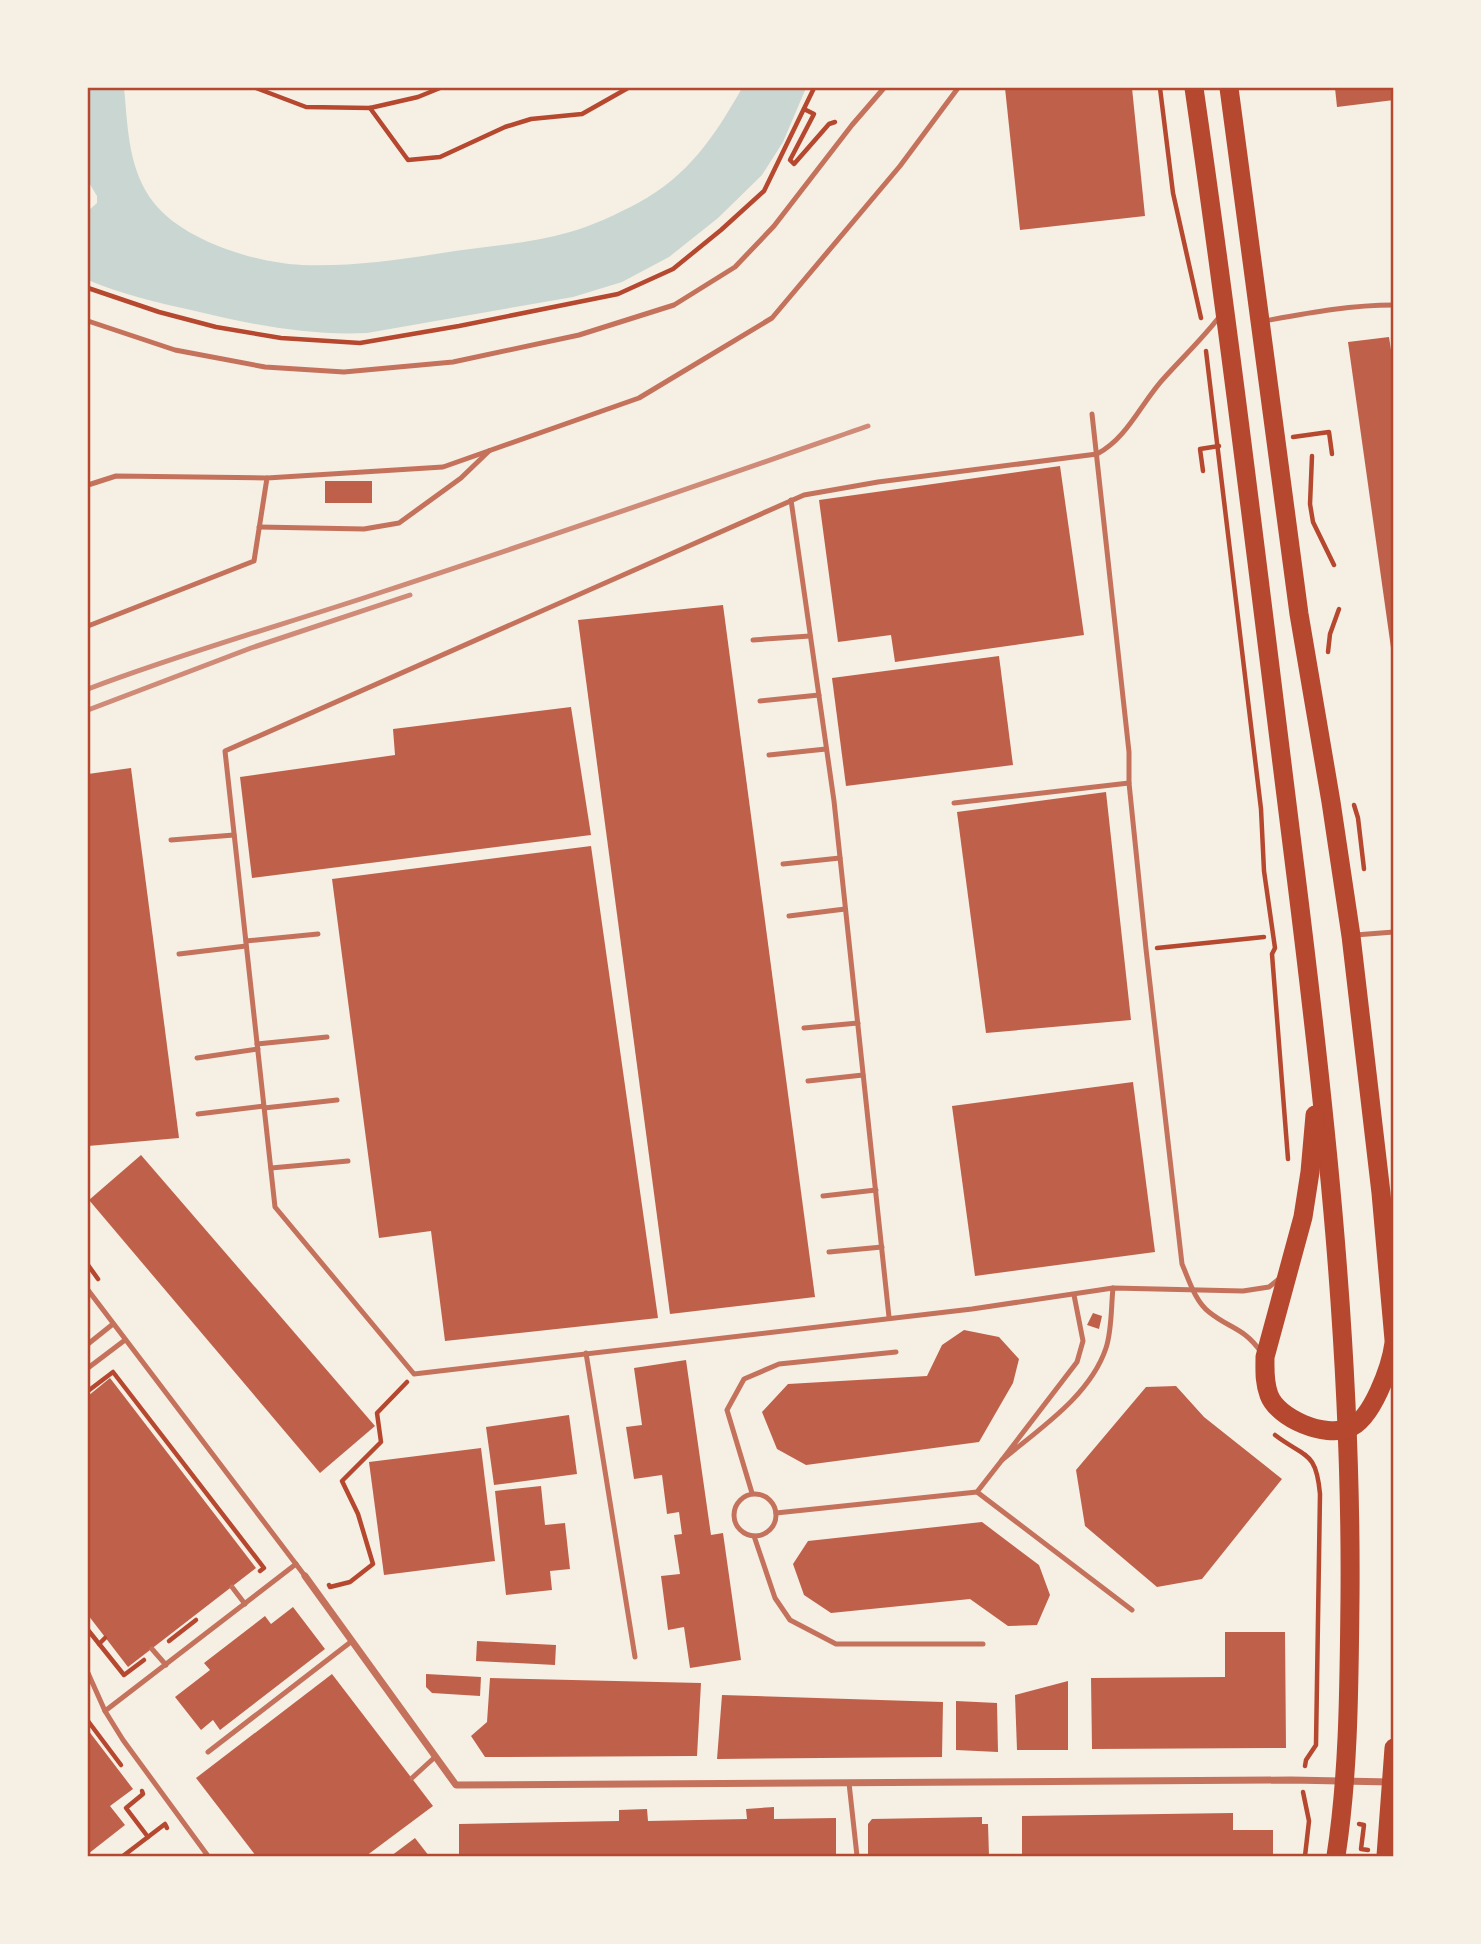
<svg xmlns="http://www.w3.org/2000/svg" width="1481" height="1944" font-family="'Alegreya Sans',sans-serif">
<rect width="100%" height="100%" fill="#f6efe4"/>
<!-- water -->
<path fill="#c9d6d2" d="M88 88H124C128 128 128 170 154 203 184 241 256 263 302 265 353 267 405 259 455 251 492 246 533 243 570 232 592 226 617 214 638 203 688 176 715 136 742 88H806L783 142 762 175 718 218 669 257 622 282 573 297 367 333C308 336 248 324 191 310 155 302 121 294 88 280V211L97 203V196L88 181Z"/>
<!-- building -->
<g fill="#bf614a">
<path d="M1005 88H1132L1145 216 1020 230Z"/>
<path d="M1335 88H1394V100L1337 107Z"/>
<path d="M1389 337 1394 370 1392 655 1348 342Z"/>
<path d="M1060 466 1084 635 895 662 891 635 838 642 819 500Z"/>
<rect x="325" y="481" width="47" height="22"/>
<path d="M723 605 815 1297 670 1314 578 620Z"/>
<path d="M999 656 1013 765 846 786 832 678Z"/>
<path d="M571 707 591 835 252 878 240 777 395 755 393 729Z"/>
<path d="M131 768 179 1138 88 1146V774Z"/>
<path d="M1106 792 1131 1020 986 1033 957 812Z"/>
<path d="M591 846 658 1318 445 1341 431 1231 379 1238 332 879Z"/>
<path d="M1133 1082 1155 1252 975 1276 952 1106Z"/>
<path d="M141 1155 375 1426 320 1473 89 1200Z"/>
<path d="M1093 1313 1102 1316 1099 1329 1087 1325Z"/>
<path d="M964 1330 999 1337 1019 1359 1013 1383 979 1442 806 1465 777 1449 762 1412 788 1384 927 1376 942 1345Z"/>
<path d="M686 1360 711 1535 723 1533 741 1660 690 1668 684 1627 668 1630 661 1576 680 1574 674 1535 682 1534 679 1512 667 1514 662 1475 634 1479 626 1427 642 1425 634 1368Z"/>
<path d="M110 1378 256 1568 128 1667 88 1615V1396Z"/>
<path d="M1176 1386 1204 1417 1282 1479 1202 1579 1157 1587 1085 1526 1076 1470 1146 1387Z"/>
<path d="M569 1415 577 1474 494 1485 486 1427Z"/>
<path d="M481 1448 495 1561 384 1575 369 1462Z"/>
<path d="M541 1486 545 1525 565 1523 570 1569 550 1571 552 1590 506 1595 495 1491Z"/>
<path d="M982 1522 1039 1565 1050 1595 1037 1625 1008 1626 970 1599 831 1613 804 1595 793 1564 808 1541Z"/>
<path d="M293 1607 325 1649 220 1730 213 1720 201 1730 175 1697 210 1670 204 1663 265 1616 271 1624Z"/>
<path d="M1225 1632H1285L1286 1748 1092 1749 1091 1678 1225 1677Z"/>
<path d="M477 1641 556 1645 555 1665 476 1661Z"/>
<path d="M332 1674 433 1806 366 1856H256L196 1778Z"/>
<path d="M426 1674 481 1677 480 1696 432 1693 426 1687Z"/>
<path d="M490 1678 701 1683 697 1756 485 1757 471 1736 487 1722Z"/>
<path d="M1068 1681V1750H1017L1015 1695Z"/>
<path d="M722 1695 943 1702 942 1757 717 1759Z"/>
<path d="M956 1701 997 1703 998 1752 956 1750Z"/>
<path d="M88 1730 133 1789 110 1806 125 1825 88 1854Z"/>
<path d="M774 1807V1819L836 1818V1856H459V1824L619 1821V1810L647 1809 648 1821 747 1819 746 1809Z"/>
<path d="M1233 1813V1830H1273V1856H1022V1816Z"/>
<path d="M982 1817V1824H988L989 1856H868V1824L872 1819Z"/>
<path d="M415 1838 429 1856H391Z"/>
</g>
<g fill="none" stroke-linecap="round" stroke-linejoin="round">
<!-- path -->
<g stroke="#b5482f" stroke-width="4.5">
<path d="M256 88 306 107 370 108 418 97 440 88"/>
<path d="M1160 88 1173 193 1201 318"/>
<path d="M370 108 408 160 440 157 505 127 531 119 582 114 628 88"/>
<path d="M804 109 814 114 790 160 794 164 829 124 835 122"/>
<path d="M88 288 159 312 216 327 281 338 360 343 459 326 618 294 673 269 721 230 764 191 814 88"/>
<path d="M1206 351 1261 809 1264 871 1275 948 1272 954 1288 1159"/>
<path d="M1293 437 1329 432 1332 454"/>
<path d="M1312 456 1310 504 1313 522 1334 565"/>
<path d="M1203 471 1200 449 1219 446"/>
<path d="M1328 652 1330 634 1339 609"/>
<path d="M1354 805 1358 818 1364 869"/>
<path d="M1157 948 1264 937"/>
<path d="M88 1265 98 1279"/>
<path d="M88 1391 113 1372 264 1568 260 1571"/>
<path d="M1275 1435C1305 1458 1316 1450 1320 1494L1316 1745 1306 1760 1305 1766"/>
<path d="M329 1585 330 1587 350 1582 373 1564 358 1514 342 1481 381 1442 377 1413 407 1382"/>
<path d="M88 1630 124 1675 144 1660"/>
<path d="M169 1641 196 1620"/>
<path d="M99 1644 105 1638"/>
<path d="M88 1721 121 1765"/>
<path d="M142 1791 143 1794 126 1808 148 1837"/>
<path d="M1303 1792 1309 1821 1305 1856"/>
<path d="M1359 1824 1364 1825 1361 1849 1368 1850"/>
<path d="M123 1856 165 1824 167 1828"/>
</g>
<!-- service -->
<g stroke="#c5725c" stroke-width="5">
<path d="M1220 316C1203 338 1184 356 1165 377 1142 401 1128 438 1097 454L878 482 804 495 225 751 275 1207 414 1374 972 1309 1113 1288 1243 1291 1269 1287 1279 1279"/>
<path d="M88 321 175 350 265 367 344 372 453 362 579 335 674 305 735 267 774 226 852 125 884 88"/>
<path d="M1264 321C1308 313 1349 305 1394 305"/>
<path d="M1092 414 1129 752V783L1146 949 1182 1264C1189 1280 1195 1301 1209 1312 1230 1329 1243 1327 1261 1352"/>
<path d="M88 485 116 476 267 478"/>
<path d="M791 500 834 801 889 1317"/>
<path d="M259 527 364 529 399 523 461 478 489 451"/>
<path d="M88 626 254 561 267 478 443 467 639 398 772 318 900 166 958 88"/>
<path d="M753 640 810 636"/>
<path d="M760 701 819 695"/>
<path d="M769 755 826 749"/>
<path d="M954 803 1129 783"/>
<path d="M171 840 234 835"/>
<path d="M783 864 840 858"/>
<path d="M789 916 845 909"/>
<path d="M1355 935 1394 932"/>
<path d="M246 941 318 934"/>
<path d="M179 954 246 946"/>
<path d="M804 1028 858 1023"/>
<path d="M257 1044 327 1037"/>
<path d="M197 1058 258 1049"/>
<path d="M808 1081 863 1075"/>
<path d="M264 1108 337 1100"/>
<path d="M198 1114 264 1106"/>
<path d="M271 1168 348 1161"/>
<path d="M823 1196 876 1190"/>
<path d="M829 1252 882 1247"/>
<path d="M88 1290 305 1576"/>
<path d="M1074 1295 1083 1341 1077 1362 1002 1460C1039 1429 1090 1396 1106 1348 1112 1330 1111 1307 1113 1288"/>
<path d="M88 1344 113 1324"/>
<path d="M586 1353 635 1657"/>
<path d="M88 1368 125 1340"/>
<path d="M977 1492 1132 1610"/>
<path d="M752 1493 727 1410 744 1379 779 1364 896 1352"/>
<circle cx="755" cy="1515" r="21"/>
<path d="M776 1513 977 1492 1002 1460"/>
<path d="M754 1536 775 1598 790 1620 836 1644H983"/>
<path d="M232 1587 245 1604"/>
<path d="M152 1649 166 1665"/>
<path d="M88 1673 105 1711"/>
<path d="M208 1752 352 1641"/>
<path d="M412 1778 435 1757"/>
<path d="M849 1783 857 1856"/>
<path d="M208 1856 123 1740 105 1711 296 1564"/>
</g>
<!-- minor -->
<path stroke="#c5725c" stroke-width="7" d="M305 1576 456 1785 1291 1780 1391 1782"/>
<!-- trunk -->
<g stroke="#b5482f" stroke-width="19">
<path d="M1194 88C1232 350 1263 613 1296 876 1326 1116 1352 1356 1350 1598 1349 1683 1349 1772 1336 1856"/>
<path d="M1229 88 1299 614 1331 802 1351 936 1381 1193 1394 1340"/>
<path d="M1315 1115 1310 1172 1303 1217 1265 1357C1265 1370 1264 1382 1269 1395 1278 1419 1325 1438 1349 1428 1372 1420 1391 1366 1394 1343"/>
<path d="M1386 1856 1394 1748"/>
</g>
<!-- rail -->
<g stroke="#cf8b77" stroke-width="5">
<path d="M88 689C185 652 286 624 385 591 547 538 707 482 868 426"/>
<path d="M88 710 251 648 410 595"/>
</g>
</g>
<!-- border -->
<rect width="1481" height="1944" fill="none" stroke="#f6efe4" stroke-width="178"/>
<rect x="89" y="89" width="1303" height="1766" fill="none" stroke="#b5482f" stroke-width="2.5"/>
</svg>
